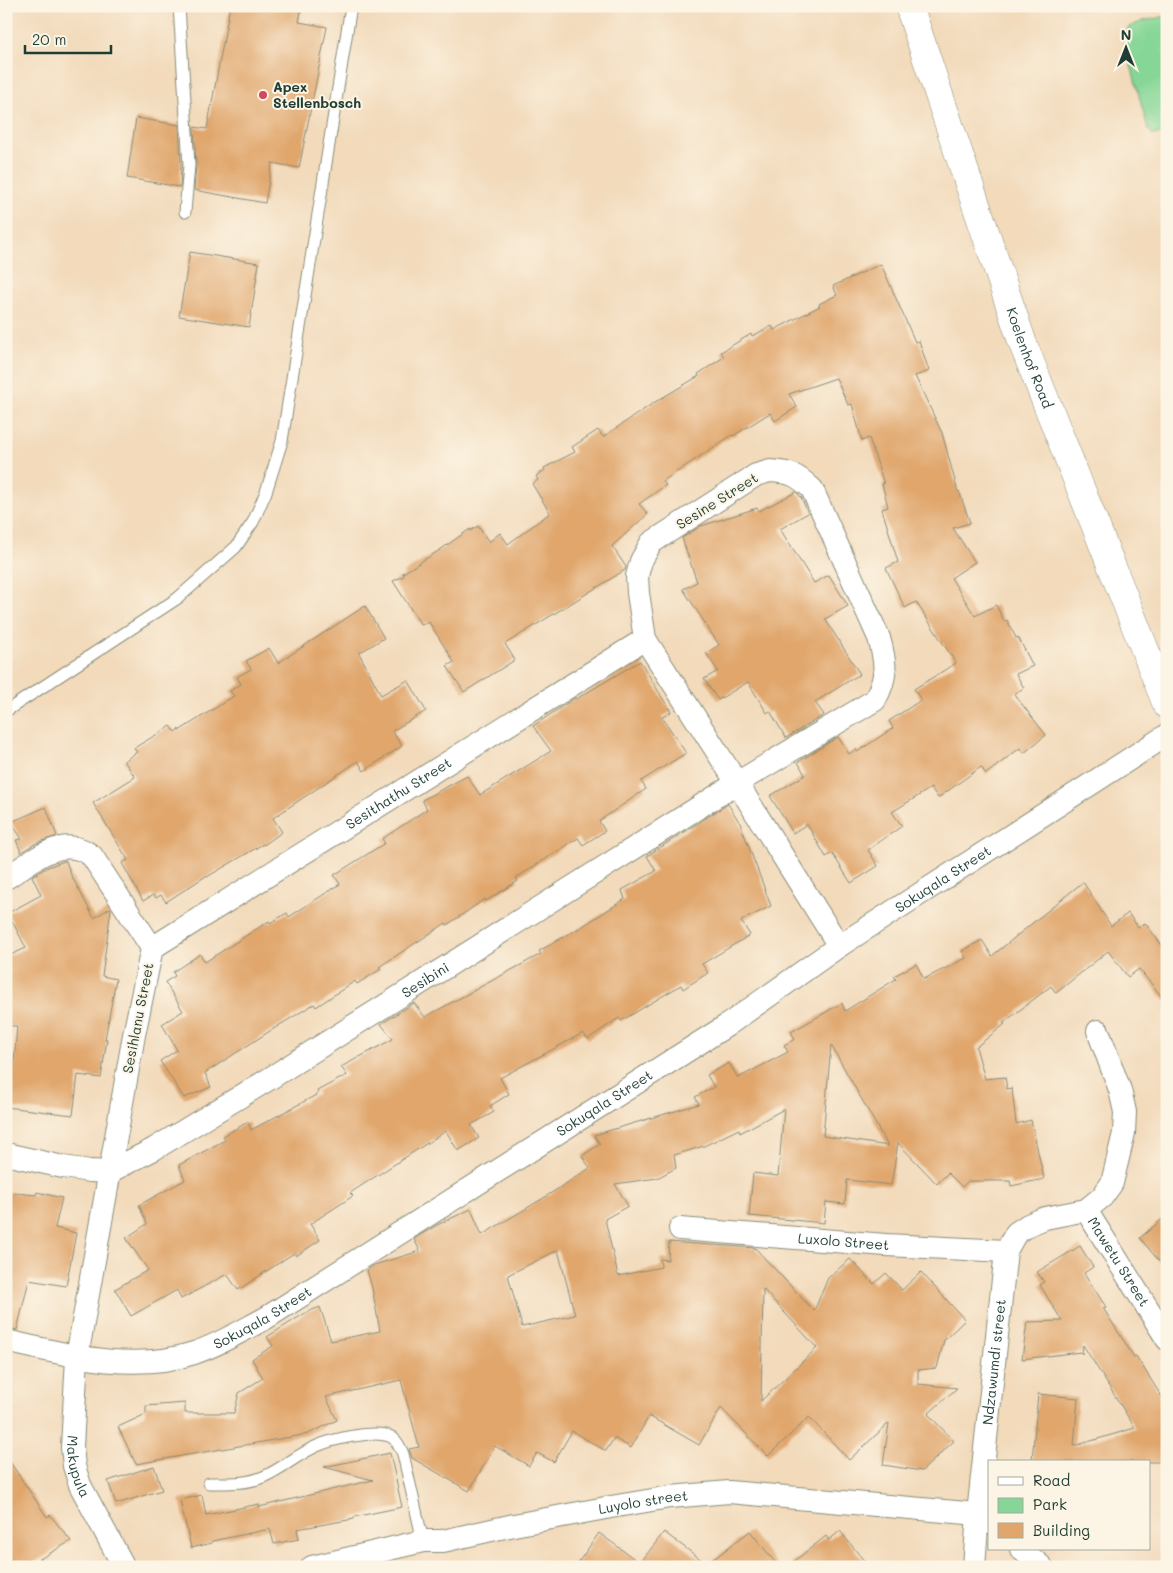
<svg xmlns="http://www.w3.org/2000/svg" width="1173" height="1573" font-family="Mali,sans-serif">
<rect width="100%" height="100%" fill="#fcf5e5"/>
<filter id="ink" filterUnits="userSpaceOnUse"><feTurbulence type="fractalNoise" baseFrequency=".02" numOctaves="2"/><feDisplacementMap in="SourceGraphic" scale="10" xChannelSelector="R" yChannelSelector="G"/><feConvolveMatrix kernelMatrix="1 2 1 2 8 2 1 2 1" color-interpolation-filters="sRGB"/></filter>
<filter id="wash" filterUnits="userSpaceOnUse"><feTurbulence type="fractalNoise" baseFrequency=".0096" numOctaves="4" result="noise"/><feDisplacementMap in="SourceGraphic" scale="20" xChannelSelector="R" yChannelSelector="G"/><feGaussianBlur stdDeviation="1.12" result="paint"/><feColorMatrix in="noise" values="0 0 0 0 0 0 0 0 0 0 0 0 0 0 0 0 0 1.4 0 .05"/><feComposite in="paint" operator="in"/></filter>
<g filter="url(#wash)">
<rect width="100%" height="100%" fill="#f2dabb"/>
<!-- green -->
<path fill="#86d797" stroke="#528a66" d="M1167 16V133L1153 135 1148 129 1124 39 1129 27 1143 21Z"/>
<g id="blocks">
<!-- building -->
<g fill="#e0a66c" fill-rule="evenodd">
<path d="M230 6H302L299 22 327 27 299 168 272 163 265 203 194 190 196 165 194 127 207 129Z"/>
<path d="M136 118 179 125 181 165 180 187 127 178Z"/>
<path d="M190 252 259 263 249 327 179 316Z"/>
<path d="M881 264 915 342 919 341 929 371 915 376 942 433 958 492 959 491 970 523 953 528 975 562 951 578 975 616 996 605 1004 621 1007 620 1016 638 1018 637 1033 666 1016 674 1024 688 1014 694 1046 735 1024 753 1020 748 986 774 981 767 938 798 931 788 892 812 902 826 868 850 878 866 851 883 832 853 826 857 807 824 793 833 770 796 805 775 798 762 838 737 849 754 856 749 857 752 893 728 889 721 921 700 914 689 956 663 916 602 905 608 886 568 898 562 882 509 888 507 882 484H884L869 438 862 441 852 404 848 405 836 378 789 394 797 407 775 421 770 413 733 436 732 435 663 481 666 485 639 504 648 514 612 546 626 567 625 570 505 644 515 660 464 692 447 666 454 662 429 622 421 625 393 581 404 576 403 573 440 550 470 529V531L478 526 489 542 500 533 508 544 550 513 532 484 538 480 536 476 545 470 544 468 575 452 572 447 598 430 603 437 655 402 699 376 698 374 724 357 721 352 751 334 752 336 772 326 774 330 820 306 819 304 837 295 833 286Z"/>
<path d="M796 492 801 497 808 513 780 529 814 583 829 575 848 606 825 619 860 674 815 702 824 715 786 738 770 711 767 713 748 682 718 700 704 679 718 671 706 653 719 645 683 589 697 582 682 538 701 526 757 508 759 511Z"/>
<path d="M365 606 384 638 359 653 381 695 408 680 426 711 392 731 402 746 364 771 358 761 273 818 282 832 264 845 263 844 207 877 206 876 166 902 161 895 156 898 153 895 143 901 122 863 128 860 93 803 135 777 124 761 137 752 134 748 171 726 175 732 179 729V731L234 696 230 691 241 684 237 677 251 669 246 661 269 648 278 663Z"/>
<path d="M640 661 671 712 662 717 686 753 641 781 646 789 599 821 605 831 583 845 578 838 516 878 518 881 486 901 485 899 447 925 446 923 379 967 381 969 357 984 355 981 316 1007 314 1004 270 1031 205 1073 211 1087 184 1098 160 1061 177 1050 162 1024 183 1011 165 982 175 976 173 972 200 954 205 962 269 921 270 923 287 913 289 917 340 884 334 875 385 843 382 839 427 809 422 800 467 776 480 795 551 751 533 726 575 698 576 699Z"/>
<path d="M728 804 740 823 771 906 741 921 750 935 702 964 708 973 683 989 681 985 621 1021 619 1018 588 1039 583 1033 500 1078 509 1094 490 1106 494 1112 471 1125 479 1138 458 1151 446 1131 350 1193 353 1196 310 1224 320 1240 296 1256 294 1253 238 1290 227 1274 181 1299 177 1290 131 1316 115 1289 148 1270 126 1238 147 1224 139 1205 185 1180 179 1165 225 1140 223 1136 248 1122 251 1130 318 1094 317 1091 347 1075 341 1067 393 1039 381 1024 414 1003 425 1017 541 954 539 951 583 926 625 899 622 890 656 871 647 856Z"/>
<path d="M46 807 57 836 36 843 21 852 16 840 22 839 11 822Z"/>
<path d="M64 861H66L71 875 94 918 110 908 111 909 102 976 116 979 105 1039H107L101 1078 78 1075 73 1115 6 1107V1074L13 1075 17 1026H6V957L26 948 8 913 41 895 32 876 48 867Z"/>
<path d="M1083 882 1111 926 1128 913 1138 927 1145 923 1167 952V1003L1139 969 1128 977 1108 951 1056 993 1051 986 1003 1023 1005 1024 976 1047 985 1079 1005 1077 1007 1089 1012 1088 1016 1124 1031 1120 1044 1179 1011 1186 1010 1181H968L962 1187 948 1173 937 1184 898 1143 891 1185 847 1180 845 1204 826 1202 824 1223 749 1216 753 1173 778 1176 784 1109 740 1133 739 1129 704 1146 674 1155 676 1168 657 1178 615 1184 628 1206 605 1219 618 1276 661 1267 660 1259 668 1260 669 1242 755 1248 814 1311 828 1278 850 1259 874 1284 886 1273 902 1290 921 1272 965 1320 944 1340 937 1368 918 1370V1384L957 1388 928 1414 954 1441 922 1471 883 1465 889 1423 849 1460 809 1417 768 1456 721 1408 699 1445 649 1416 631 1448 614 1438 606 1451 572 1431 554 1462 537 1453 529 1466 495 1446 469 1491 412 1458 409 1449 419 1447 401 1380 326 1397 337 1420 308 1434 136 1464 118 1427 146 1414V1406L185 1403V1413H234L239 1393 263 1378 252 1359 273 1346 267 1337 307 1312 320 1307 331 1341 380 1331 372 1288 367 1270 374 1265 420 1251 414 1239 437 1225 471 1209 482 1235 542 1199 590 1168 582 1156 600 1144 594 1135 699 1104 695 1097 714 1087 707 1075 729 1063 738 1078 788 1052 784 1045 795 1039 791 1032 842 1003 845 1011 896 979 894 976 916 964 924 979 966 958 962 951 982 940 992 956ZM831 1045 888 1146 823 1136ZM558 1250 575 1315 522 1327 508 1275ZM763 1289 817 1348 761 1401Z"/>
<path d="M6 1192 36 1195 37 1192 62 1198 55 1228 76 1233 66 1286 29 1280 17 1330 6 1328Z"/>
<path d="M1167 1215V1271L1140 1238Z"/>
<path d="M1080 1246 1093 1267 1084 1273 1106 1307 1103 1308 1134 1357 1136 1356 1167 1405V1462H1041L1032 1460 1038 1394 1078 1398 1074 1446 1135 1428 1083 1345 1082 1354 1081 1352 1022 1359 1027 1322 1062 1321 1040 1285 1044 1282 1037 1272Z"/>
<path d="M390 1453 402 1507 354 1517V1519L297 1529 299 1539 274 1544 270 1529 212 1541V1543L191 1548 180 1500 202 1495 206 1515 259 1504V1507L373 1480 324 1467Z"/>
<path d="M6 1456 47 1517 50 1515 71 1541 26 1567H14L6 1554Z"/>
<path d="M154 1466 162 1490 116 1504 108 1481Z"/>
<path d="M750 1531 779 1567H575L599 1533 640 1563 664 1532 707 1564Z"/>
<path d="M840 1531 869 1567H787L826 1536 829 1540Z"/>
</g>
</g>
</g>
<g filter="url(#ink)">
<use href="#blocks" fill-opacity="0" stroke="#888c78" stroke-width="1"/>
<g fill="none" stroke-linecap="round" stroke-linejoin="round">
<!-- lane casing -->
<g stroke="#888c78" stroke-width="13">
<g id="lane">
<path d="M179 6 189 165 185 212"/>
<path d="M6 711 178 598 236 547 253 522 266 492 282 441 351 6"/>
<path d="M209 1483C227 1483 247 1484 263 1477 282 1469 298 1454 317 1446 333 1439 373 1430 389 1436 396 1438 400 1447 403 1454L423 1541"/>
</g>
</g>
<!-- street casing -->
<g stroke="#888c78" stroke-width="24">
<g id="street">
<path d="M770 471C791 472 797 475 812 489L879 638C886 663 888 676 875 700L737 783 645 639 638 593 637 576 641 561 651 543 756 475Z"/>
<path id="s1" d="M6 878C27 865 55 839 82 850 85 851 89 854 92 856L152 948 134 1035 77 1357 72 1447 74 1466 80 1485 124 1567"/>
<path id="s2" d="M152 948 645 639"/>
<path id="s3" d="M6 1154 63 1167 90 1171 109 1172 154 1149 269 1079 737 783 839 946"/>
<path id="s4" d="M1086 1210 1167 1339"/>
<path id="s5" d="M680 1229 886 1245 1006 1251"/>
<path id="s6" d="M6 1341C67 1355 133 1373 194 1353 219 1345 243 1330 266 1318L726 1026 839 946 1167 735"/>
<path d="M1021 1549 1042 1567"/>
<path id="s7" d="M312 1567 423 1541H443L514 1525 611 1507 670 1497 729 1492 978 1514 989 1523"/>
<path id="s8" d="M974 1567 978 1514 1006 1251 1016 1233 1028 1225 1045 1218 1086 1210 1102 1197 1112 1183 1124 1133 1125 1112 1120 1090 1098 1031"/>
</g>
</g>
<!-- secondary casing -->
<g stroke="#888c78" stroke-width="29">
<g id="secondary">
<path id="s9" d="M909 6 1023 344 1167 705"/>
</g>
</g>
<!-- lane -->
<use href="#lane" stroke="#fff" stroke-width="11"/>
<!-- street -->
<use href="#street" stroke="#fff" stroke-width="22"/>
<!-- secondary -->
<use href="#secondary" stroke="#fff" stroke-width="28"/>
</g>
</g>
<!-- markers -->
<circle fill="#d1495b" stroke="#fcf5e5" stroke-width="2" cx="263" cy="95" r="5"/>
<g text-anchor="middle" stroke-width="4" stroke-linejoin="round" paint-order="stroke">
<!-- poi labels -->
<g font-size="14" font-weight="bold" fill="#1f3d34" stroke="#fcf5e5" text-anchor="start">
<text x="273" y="92">Apex<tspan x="273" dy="16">Stellenbosch</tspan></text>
</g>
<!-- street labels -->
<g font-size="14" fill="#1f3d34" stroke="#fcf5e5">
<text dy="5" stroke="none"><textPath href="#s9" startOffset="372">Koelenhof Road</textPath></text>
<text transform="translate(717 501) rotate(-32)" y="5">Sesine Street</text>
<text dy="5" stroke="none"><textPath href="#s2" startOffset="291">Sesithathu Street</textPath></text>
<text dy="5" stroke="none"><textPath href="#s6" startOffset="1078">Sokuqala Street</textPath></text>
<text dy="5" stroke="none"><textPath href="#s3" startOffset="475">Sesibini</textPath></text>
<text transform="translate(138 1018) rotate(-79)" y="5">Sesihlanu Street</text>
<text dy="5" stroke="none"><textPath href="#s6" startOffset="672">Sokuqala Street</textPath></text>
<text dy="5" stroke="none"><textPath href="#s5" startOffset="164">Luxolo Street</textPath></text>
<text dy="5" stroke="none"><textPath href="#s4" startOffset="61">Mawetu Street</textPath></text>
<text dy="5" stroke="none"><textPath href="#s6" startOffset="268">Sokuqala Street</textPath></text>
<text dy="5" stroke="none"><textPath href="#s8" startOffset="206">Ndzawumdi street</textPath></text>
<text dy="5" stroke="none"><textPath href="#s1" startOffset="732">Makupula</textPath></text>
<text dy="5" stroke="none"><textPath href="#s7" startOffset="338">Luyolo street</textPath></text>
</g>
</g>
<!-- margin -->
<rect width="1173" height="1573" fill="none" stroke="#fcf5e5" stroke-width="25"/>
<!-- legend -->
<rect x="988" y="1460" width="162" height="90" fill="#fcf5e5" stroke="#a4ab9e"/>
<rect x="998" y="1477" width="25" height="8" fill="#ffffff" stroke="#a4ab9e"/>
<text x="1033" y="1486" font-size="15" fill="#1f3d34">Road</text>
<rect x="998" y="1498" width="25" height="15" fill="#86d797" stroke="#a4ab9e"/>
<text x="1033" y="1510" font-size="15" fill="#1f3d34">Park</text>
<rect x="998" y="1523" width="25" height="15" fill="#e0a66c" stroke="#a4ab9e"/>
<text x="1033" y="1536" font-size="15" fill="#1f3d34">Building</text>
<!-- north arrow -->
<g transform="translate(1126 48)" stroke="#fcf5e5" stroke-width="4" paint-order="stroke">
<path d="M0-4L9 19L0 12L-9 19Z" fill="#1f3d34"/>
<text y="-8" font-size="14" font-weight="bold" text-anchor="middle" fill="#1f3d34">N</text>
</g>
<!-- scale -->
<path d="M25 45v8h86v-8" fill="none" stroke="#1f3d34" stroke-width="2.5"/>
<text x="32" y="45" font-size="15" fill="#1f3d34" stroke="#fcf5e5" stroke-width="4" paint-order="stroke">20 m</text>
</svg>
